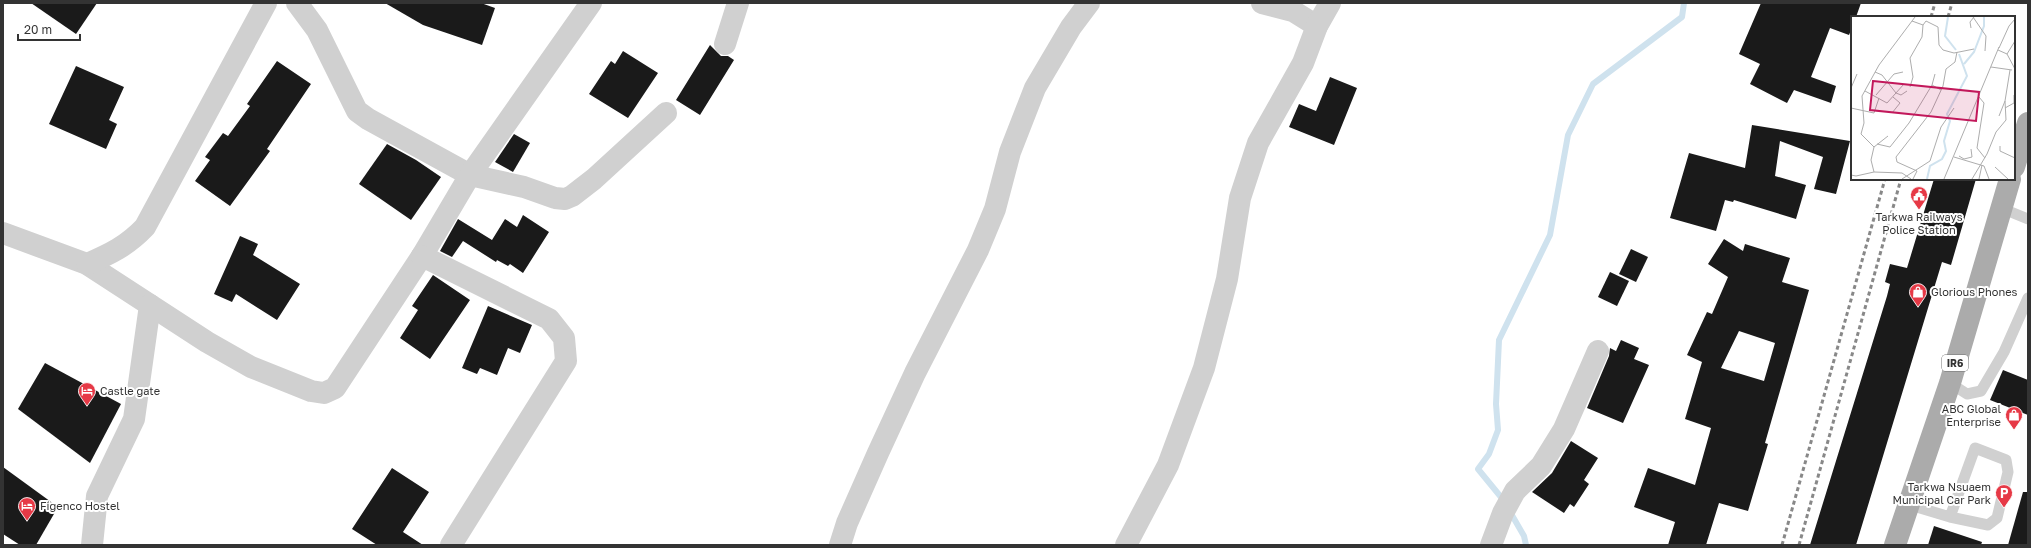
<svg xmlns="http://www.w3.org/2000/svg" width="2031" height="548" font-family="'Golos Text',sans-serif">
<rect width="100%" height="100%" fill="#fff"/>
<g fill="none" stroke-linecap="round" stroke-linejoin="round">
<!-- stream -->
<g stroke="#cfe2ee" stroke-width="6">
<path d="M1505 502 1478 469 1489 454 1498 430 1496 404 1499 340 1550 235 1568 135 1593 84 1682 17 1684 3"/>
<path d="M1509 510 1524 536 1526 545"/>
</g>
</g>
<!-- building -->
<g fill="#1a1a1a" fill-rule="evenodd">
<path d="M31 3H97L76 34Z"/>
<path d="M385 3H481L495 8 482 45 423 25Z"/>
<path d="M1761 3H1861L1856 17H1852V28L1849 35 1830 28 1811 77 1836 86 1831 103 1794 90 1787 103 1750 84 1760 64 1739 54Z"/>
<path d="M710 45 721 56H728L734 60 700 115 676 100Z"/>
<path d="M623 51 658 73 628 118 589 94 611 61 615 64Z"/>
<path d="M277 61 311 84 267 149 270 151 230 206 195 181 210 160 205 157 223 133 228 136 250 106 247 104Z"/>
<path d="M76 66 124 87 109 120 117 124 106 149 49 124Z"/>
<path d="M1330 77 1357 88 1334 145 1289 127 1299 104 1316 111Z"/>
<path d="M1752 125 1850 141 1836 194 1814 189 1823 157 1780 141 1775 176 1806 185 1796 219 1734 200 1733 202 1725 200 1716 231 1670 218 1689 153 1745 168Z"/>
<path d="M514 134 530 143 513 172 495 162Z"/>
<path d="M387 144 416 160 441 177 411 220 359 184Z"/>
<path d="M1934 179H1976L1951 265 1942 262 1856 545H1810L1887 296 1890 284 1885 282 1890 264 1907 268Z"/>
<path d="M523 215 549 232 523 273 510 264 508 266 497 260 496 262 463 241 452 257 440 251 458 219 492 240 505 219 517 227Z"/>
<path d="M240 236 258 244 253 255 300 284 277 320 236 294 232 302 214 294Z"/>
<path d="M1724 239 1743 251 1745 244 1790 258 1782 282 1809 290 1765 443 1768 444 1748 511 1719 503 1706 545H1668L1675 522 1634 507 1648 468 1695 485 1711 428 1685 419 1702 362 1687 355 1707 312 1712 314 1728 277 1708 264ZM1739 331 1775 343 1764 381 1721 368Z"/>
<path d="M1631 249 1648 257 1636 282 1619 274Z"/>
<path d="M1610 272 1629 281 1617 306 1598 297Z"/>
<path d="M433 275 470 300 430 359 400 338 418 310 412 306Z"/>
<path d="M488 306 532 325 520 353 508 348 497 375 480 368 477 374 462 368Z"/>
<path d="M1621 340 1639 348 1634 359 1649 365 1623 423 1587 408 1609 356 1610 348 1616 351Z"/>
<path d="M45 363 121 404 90 463 18 409Z"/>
<path d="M2003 370 2028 380V415L1990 400Z"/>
<path d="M1571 441 1598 458 1584 480 1589 484 1574 507 1570 504 1564 513 1532 492 1552 473Z"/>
<path d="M3 467 58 507 36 545H20L3 534Z"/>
<path d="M392 468 429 492 403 532 423 545H377L352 529Z"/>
<path d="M2023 492H2028V545H2008Z"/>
<path d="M1934 526 1982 542 1981 545H1928Z"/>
</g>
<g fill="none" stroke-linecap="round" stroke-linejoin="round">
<!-- lane -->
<g stroke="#d0d0d0" stroke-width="11">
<path d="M2001 208 2028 219"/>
<path d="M1950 383 1967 394 1981 391 2004 352 2028 298"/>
<path d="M1910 505 1950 517 1988 525 1997 518 2008 472 2006 460 1975 448 1950 517"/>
</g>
<!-- street -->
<g stroke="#d0d0d0" stroke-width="22">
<path d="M297 3 317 30 357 111 368 119 470 175 524 187 555 198 565 199 572 196 594 179 666 113"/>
<path d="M1262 3 1293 11 1317 26"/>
<path d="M725 44 738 3"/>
<path d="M3 233 87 264 207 342 251 367 311 391 324 393 335 388 422 256 470 175 591 3"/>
<path d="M422 256 549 319 564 338 566 361 451 545"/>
<path d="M87 264C110 254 127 246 145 227L266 3"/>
<path d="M92 545 97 496 134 419 150 305"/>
<path d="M840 545 847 523 878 453 915 373 978 250 995 209 1010 152 1035 88 1071 27 1089 3"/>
<path d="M1126 545 1168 465 1204 368 1227 279 1240 198 1258 143 1303 63 1317 26 1330 3"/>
<path d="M1491 545 1503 513 1515 491 1541 466 1564 429 1598 351"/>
</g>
<!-- primary -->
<g stroke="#ababab" stroke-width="22">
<path d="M2014 167 2028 123"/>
<path d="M1895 545 1950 383 2010 179"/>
</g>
<!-- rail -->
<g stroke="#888" stroke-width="3" stroke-dasharray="4 3" stroke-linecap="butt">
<path d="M1931 17 1935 3"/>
<path d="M1948 17 1952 3"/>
<path d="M1782 545 1885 179"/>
<path d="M1799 545 1901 179"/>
</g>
</g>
<!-- icons -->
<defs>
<g id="civic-pin" transform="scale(0.9)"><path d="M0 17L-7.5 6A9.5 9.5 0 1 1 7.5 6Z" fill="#e63946" stroke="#fff"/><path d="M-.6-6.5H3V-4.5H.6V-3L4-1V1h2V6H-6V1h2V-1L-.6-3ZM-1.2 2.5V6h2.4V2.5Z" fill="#fff"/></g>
<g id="shop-pin" transform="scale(0.9)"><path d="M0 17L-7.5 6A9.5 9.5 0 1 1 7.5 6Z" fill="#e63946" stroke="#fff"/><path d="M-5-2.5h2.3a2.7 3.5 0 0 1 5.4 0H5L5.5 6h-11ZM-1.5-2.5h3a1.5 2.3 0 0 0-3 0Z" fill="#fff"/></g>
<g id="hotel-pin" transform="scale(0.9)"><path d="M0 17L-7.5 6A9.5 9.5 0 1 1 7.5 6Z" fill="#e63946" stroke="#fff"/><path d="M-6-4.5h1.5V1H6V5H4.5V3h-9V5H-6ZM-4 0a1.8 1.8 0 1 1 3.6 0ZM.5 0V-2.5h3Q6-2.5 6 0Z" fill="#fff"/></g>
<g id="parking-pin" transform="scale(0.9)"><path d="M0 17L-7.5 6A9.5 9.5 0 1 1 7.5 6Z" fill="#e63946" stroke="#fff"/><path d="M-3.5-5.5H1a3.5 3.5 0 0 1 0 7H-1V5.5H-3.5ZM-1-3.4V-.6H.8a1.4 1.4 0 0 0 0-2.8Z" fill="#fff"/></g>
</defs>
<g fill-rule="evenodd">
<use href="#civic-pin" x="1919" y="195"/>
<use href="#shop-pin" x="1918" y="292"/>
<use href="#hotel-pin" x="87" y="391"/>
<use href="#shop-pin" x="2014" y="415"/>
<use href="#parking-pin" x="2004" y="493"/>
<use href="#hotel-pin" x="27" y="506"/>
</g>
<g text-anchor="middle" stroke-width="4" stroke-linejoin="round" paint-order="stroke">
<!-- shield labels -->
<rect fill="#fff" stroke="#707070" stroke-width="1" x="1942" y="355" width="26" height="16" rx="3"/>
<g font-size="10" font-weight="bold" fill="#333">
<text x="1955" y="367">IR6</text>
</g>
<!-- poi labels -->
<g font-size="11" fill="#333" stroke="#fff" text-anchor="start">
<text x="1919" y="221" text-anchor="middle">Tarkwa Railways<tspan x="1919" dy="13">Police Station</tspan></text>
<text x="1931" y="296">Glorious Phones</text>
<text x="100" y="395">Castle gate</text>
<text x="2001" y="413" text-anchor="end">ABC Global<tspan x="2001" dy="13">Enterprise</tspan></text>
<text x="1991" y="491" text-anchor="end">Tarkwa Nsuaem<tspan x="1991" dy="13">Municipal Car Park</tspan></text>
<text x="40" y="510">Figenco Hostel</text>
</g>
</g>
<!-- overview -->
<g transform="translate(1851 16)">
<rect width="164" height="164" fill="#fff"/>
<path fill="none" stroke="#cfe2ee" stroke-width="2" d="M97 1 94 20 105 34M113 48 123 36 133 10V1M76 163 79 150 91 143 95 135 93 125 99 105 96 98 116 60 108 38"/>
<path fill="none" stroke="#adadad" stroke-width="1" d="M122 1 135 20 134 35M61 5 72 9 75 5 87 11 88 29 92 34 103 37 123 33M120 12 119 6 123 1M148 32 158 10 164 3M147 34 156 38 164 53M156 38 164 25M140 51 161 54M24 56 31 59 45 77 50 79 56 75M84 58 81 69 90 74M59 71 62 61 59 42 71 21 72 9M0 72 6 58M14 75 36 87 53 68M25 79 43 58 52 56M128 81 133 87 126 132 134 142M0 92 23 97 28 82M154 92 163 87V79M41 97 49 87 42 81M148 100 154 85M26 128 39 131 58 107 81 69M149 130V135L164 142M23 131 37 120M108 140 113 143 121 141 120 133M103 141 133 150 138 163M144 151 157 163M23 156 20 144 23 131 10 118 13 107 11 80 28 49 64 1M0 159 5 160 23 156 51 157 60 163M51 163 79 145 90 111 103 92M62 163 66 155 46 146 45 141 80 96 92 70 95 53 104 46 106 36M93 163 148 31M121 163 136 138 145 116 155 104 154 85 159 54M128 163 131 149"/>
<path fill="#c2185b" fill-opacity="0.15" stroke="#c2185b" stroke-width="2" d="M22 65 128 76 125 105 19 94Z"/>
<rect width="164" height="164" fill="none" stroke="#333" stroke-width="2"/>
</g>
<!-- border -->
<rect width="2031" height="548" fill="none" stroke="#333333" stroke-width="8"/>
<!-- scale -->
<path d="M18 34v6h62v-6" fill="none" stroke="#333333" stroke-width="2"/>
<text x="24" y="34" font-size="12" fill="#333333" stroke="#ffffff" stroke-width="3" paint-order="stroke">20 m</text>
</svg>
